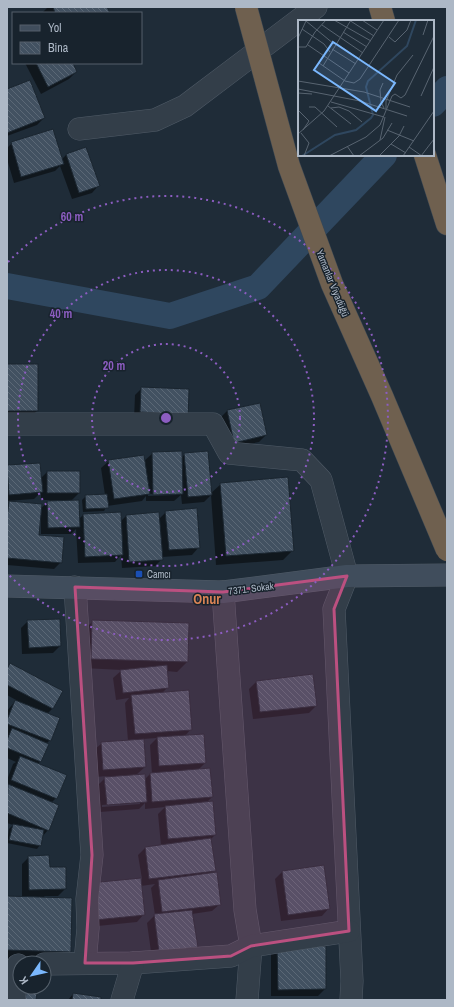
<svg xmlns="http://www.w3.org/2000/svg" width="454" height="1007" font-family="'Archivo Narrow',sans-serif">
<defs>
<pattern id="building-back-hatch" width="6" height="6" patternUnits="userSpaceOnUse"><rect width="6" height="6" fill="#425161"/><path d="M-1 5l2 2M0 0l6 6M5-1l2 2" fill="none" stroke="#5b6876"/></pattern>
</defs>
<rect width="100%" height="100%" fill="#1f2c38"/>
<!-- shadow -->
<g fill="#0007" fill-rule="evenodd">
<path d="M48 7H106L109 13H42Z"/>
<path d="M25 63H72L76 72 69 79 41 94Z"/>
<path d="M7 91 44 118 37 125 7 136Z"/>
<path d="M12 143 61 160 66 155 86 148 99 185 92 193 72 199 60 166 55 171 14 183 7 159V148Z"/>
<path d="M7 365 37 411 29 418H7Z"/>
<path d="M142 388 187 422 134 419 135 395Z"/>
<path d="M227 411 266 435 259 442 227 449 220 418Z"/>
<path d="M153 453 181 458 185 454 211 493 221 484 293 550 283 560 216 565 211 495 204 502 182 504 181 495 174 501H146V496L142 501 107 506 104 511 83 512 82 500 86 496 105 495 101 468 109 461H144ZM176 493V495L148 496V494Z"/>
<path d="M39 464 40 479 47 472 79 493 71 501 79 519 83 515 120 513V522L126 516 159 519 166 512 199 547 192 555 162 557V559L155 566 122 568 121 555 115 562 78 563 76 529 71 534H41V519H39L38 534 61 562 54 569 7 565V504L10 501 40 509 50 500H41V492L34 499 7 501V466Z"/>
<path d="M28 621 60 646 53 653 22 654 21 628Z"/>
<path d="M93 621 187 662 177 672 166 671 168 687 162 693 191 729 184 737 205 763 198 770 212 797 206 803 215 835 211 839 214 870 211 874 220 904 212 911 192 914 197 946 190 953 152 959 147 923 155 915 151 888 155 884 141 886 144 914 137 922 88 927 91 884 142 879 138 855 145 848 161 846 158 814 165 807 145 809V803L139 809 100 812 98 785 107 776 96 777 94 750 102 743 128 741 125 703 129 698 116 700 113 678 122 670 82 668 83 631ZM157 738 150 745 152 774H150L144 780 136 775 145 767 143 739ZM140 802V804L102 807V805Z"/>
<path d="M10 664 52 709 47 714 50 740 46 744 40 762 37 764 56 798 51 803 48 830 42 837 40 845 37 849 7 843 9 829 13 825 7 823V780L13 764 16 762 7 758V711L16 700 7 695V668Z"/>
<path d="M256 682 316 706 309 713 253 719 249 689Z"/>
<path d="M29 857 49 869 65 868V889L58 896H44L70 952 60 962 7 960V897L22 898V864Z"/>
<path d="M323 867 329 908 322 916 281 921 275 879 282 872Z"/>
<path d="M278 947H325V989L318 996H271V954Z"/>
<path d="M73 994 100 1000H68Z"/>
</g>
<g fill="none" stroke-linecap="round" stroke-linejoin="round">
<!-- canal -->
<g stroke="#2f475f" stroke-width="26">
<path d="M433 104 447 89"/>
<path d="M7 286 170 316 258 287 384 155"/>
</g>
</g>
<!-- building -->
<g fill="url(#building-back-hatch)" stroke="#1a252f">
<path d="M53 7H107L110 13H55Z"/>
<path d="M36 63H73L77 72 48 87Z"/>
<path d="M30 80 45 118 7 133V89Z"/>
<path d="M53 129 64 164 21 177 11 142Z"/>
<path d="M86 147 100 186 79 193 66 154Z"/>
<rect x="7" y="364" width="31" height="47"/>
<path d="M141 387 189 389 188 423 159 413 140 412Z"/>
<path d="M260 403 267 435 234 443 227 410Z"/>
<path d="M182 451 183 494 153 495 152 452Z"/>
<path d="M208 451 212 495 188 497 184 453Z"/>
<path d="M144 455 150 494 114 499 108 460Z"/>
<path d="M40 463 43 492 9 495 7 465Z"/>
<rect x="47" y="471" width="33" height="22"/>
<path d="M288 477 294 551 226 556 220 483Z"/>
<path d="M107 494 109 508 86 509 85 495Z"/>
<path d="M79 500 80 527 48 528 47 501Z"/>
<path d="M9 501 42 504 39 535 64 537 62 563 7 558V519Z"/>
<path d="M197 508 200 548 169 550 165 511Z"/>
<path d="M121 512 123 555 85 557 83 514Z"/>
<path d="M159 512 163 560 129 562 126 515Z"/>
<path d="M60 619 61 646 29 648 27 620Z"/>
<path d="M92 620 189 623 188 662 91 659Z"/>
<path d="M10 663 63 691 53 709 7 685V669Z"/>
<path d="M167 665 169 688 123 693 120 670Z"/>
<path d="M313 674 317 706 260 712 256 681Z"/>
<path d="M189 690 192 730 135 734 131 695Z"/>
<path d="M15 700 60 718 51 741 7 724V720Z"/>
<path d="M12 728 49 744 41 762 7 748V740Z"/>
<path d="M204 734 206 763 159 766 157 737Z"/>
<path d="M144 739 146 767 103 770 101 742Z"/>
<path d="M20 756 67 775 57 799 11 780Z"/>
<path d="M210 768 213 797 152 802 150 773Z"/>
<path d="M145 774 147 802 107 805 104 777Z"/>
<path d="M8 784 59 805 49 831 7 813Z"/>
<path d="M213 801 216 835 168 839 165 806Z"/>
<path d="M13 824 44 830 41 846 9 840Z"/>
<path d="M211 838 216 871 149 879 145 847Z"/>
<path d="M49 855 50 867H66V889L29 890 28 856Z"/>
<path d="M324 865 330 909 288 915 282 871Z"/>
<path d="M217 872 221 905 162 912 158 880Z"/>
<path d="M141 878 145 915 95 920 90 883Z"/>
<path d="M7 896 72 898 71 952 7 950Z"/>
<path d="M192 910 198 947 159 952 154 914Z"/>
<path d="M277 946H326V989L278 990Z"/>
<path d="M27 987H38L36 1000H25Z"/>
<path d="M73 993 101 997V1000H72Z"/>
</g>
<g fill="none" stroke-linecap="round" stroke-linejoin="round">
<!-- street casing -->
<g stroke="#505b67" stroke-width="23">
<g id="street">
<path d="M79 129 155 120 185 106 316 7"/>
<path d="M7 424H213L229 453 302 460 321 480 347 576 334 609 352 981 351 1000"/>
<path d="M75 587 92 855 87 899 88 928 85 963"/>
<path d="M223 592 245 910 251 946 247 1000"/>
<path d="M44 964 133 963 231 956 251 946 349 931"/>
<path d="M14 1000 18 965"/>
<path d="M122 1000 133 963"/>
</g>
</g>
<!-- secondary casing -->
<g stroke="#505b67" stroke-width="23">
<path id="secondary" d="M7 586 223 592 347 576 447 575"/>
</g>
<!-- highway casing -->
<g stroke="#3d4853" stroke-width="23">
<g id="highway">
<path d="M380 7 384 21"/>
<path d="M425 155 447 224"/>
</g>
</g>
<!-- street -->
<use href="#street" stroke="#333e49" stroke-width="22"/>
<!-- secondary -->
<use href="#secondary" stroke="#404d5c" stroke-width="22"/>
<!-- highway -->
<use href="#highway" stroke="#6f604f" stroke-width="22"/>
<!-- highway-bridge casing -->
<g stroke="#3d4853" stroke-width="23" stroke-linecap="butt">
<path id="highway-bridge" d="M246 7 289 166 332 284 382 396 447 550"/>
</g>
<!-- highway-bridge -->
<use href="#highway-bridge" stroke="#6f604f" stroke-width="22"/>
</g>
<!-- marked area -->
<path fill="#bb5080" fill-opacity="0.2" stroke="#bb5080" stroke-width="3" stroke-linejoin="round" d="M347 576 334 609 349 931 251 946 231 956 133 963H85L92 855 75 587 223 592Z"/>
<!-- distance rings -->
<g fill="none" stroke="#8c5dc1" stroke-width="2" stroke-dasharray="2 4">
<circle cx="166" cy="418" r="74"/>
<circle cx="166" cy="418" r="148"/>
<path d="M8 262A222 222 0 1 1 8 574"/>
</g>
<!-- markers -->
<rect fill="#1a4fb4" stroke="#18232d" stroke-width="1.5" x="135" y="570" width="8" height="8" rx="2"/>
<g text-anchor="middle" stroke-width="3" stroke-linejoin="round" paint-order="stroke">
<!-- street labels -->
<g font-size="10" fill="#adb8c6" stroke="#18232d">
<text transform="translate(333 283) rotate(68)" y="4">Yamanlar Viyadüğü</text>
<text transform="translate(251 588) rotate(-7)" y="4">7371. Sokak</text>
</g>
<!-- poi labels -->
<g font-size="10" fill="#adb8c6" stroke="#18232d" text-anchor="start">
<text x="147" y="578">Camcı</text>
</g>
<!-- district labels -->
<g font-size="14" font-weight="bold" fill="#d88355" stroke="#18232d">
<text x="207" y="604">Onur</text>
</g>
</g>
<!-- overview -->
<g transform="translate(298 20)">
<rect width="136" height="136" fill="#1f2c38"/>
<path fill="none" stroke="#2f475f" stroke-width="2" d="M4 136 37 115 58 110 73 98 75 95 68 67 70 61 109 26 118 0"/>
<path fill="none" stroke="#586471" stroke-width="1" d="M36 0 73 21M51 0 76 16M64 0 79 10M8 1 36 24M24 5 65 33M4 9 26 24 32 32M45 12 69 27M125 15 130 0M91 17 97 22 109 10 113 0M0 18 8 1M38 23 61 39M10 25 51 53M0 27H8L17 12 28 0M34 29 58 44M21 43 47 61 56 63 62 59 101 0M25 46 53 0M0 61 66 72 112 87M85 63 82 70 83 82 86 88M0 69 62 81 109 96M0 73 14 74M123 76 136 47M33 82 86 97M30 86 53 104M11 87H17L39 107M33 88 41 87 51 91 64 102M88 89V81L99 55 115 35M0 90 11 101 5 110M89 110 116 121M3 113 11 123 6 136M0 114 26 91 86 0M82 120 87 97M93 124 108 133M49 126 56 136M111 127 124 136M31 136 68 117 82 105 94 76 97 74 103 78 107 75 136 16M61 136 85 118 94 103M81 136 101 116 106 106M105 136 136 91M123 136 136 119"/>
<path fill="#7ab7fd" fill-opacity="0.15" stroke="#7ab7fd" stroke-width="2" d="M35 22 97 63 78 91 16 50Z"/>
<rect width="136" height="136" fill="none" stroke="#adb8c6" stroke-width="2"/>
</g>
<circle cx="166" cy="418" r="6" fill="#8c5dc1" stroke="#18232d" stroke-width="2"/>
<g font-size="12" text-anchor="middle" font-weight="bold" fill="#8c5dc1" stroke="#18232d" stroke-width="3" stroke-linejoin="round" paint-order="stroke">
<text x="72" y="221">60 m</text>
<text x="61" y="318">40 m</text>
<text x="114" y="370">20 m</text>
</g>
<!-- border -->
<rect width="454" height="1007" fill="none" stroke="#adb8c6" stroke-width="16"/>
<!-- legend -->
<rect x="12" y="12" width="130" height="52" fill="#18232d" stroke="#545f6a"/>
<rect x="20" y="25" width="20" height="6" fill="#404d5c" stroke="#545f6a"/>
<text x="48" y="32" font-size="12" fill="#adb8c6">Yol</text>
<rect x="20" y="42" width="20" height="12" fill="url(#building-back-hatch)" stroke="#545f6a"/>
<text x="48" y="52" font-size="12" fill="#adb8c6">Bina</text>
<!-- north arrow -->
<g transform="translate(32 975) rotate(236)"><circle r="19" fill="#18232d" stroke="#545f6a"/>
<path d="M0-3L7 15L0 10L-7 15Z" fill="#7ab7fd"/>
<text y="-6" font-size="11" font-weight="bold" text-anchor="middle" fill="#adb8c6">K</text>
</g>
</svg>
